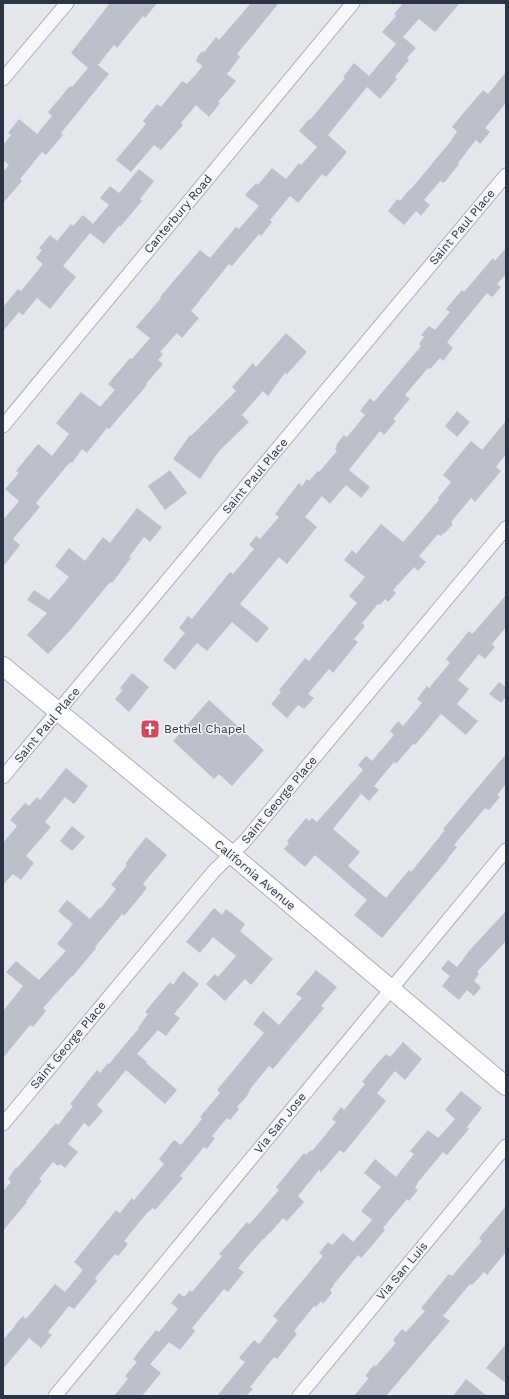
<svg xmlns="http://www.w3.org/2000/svg" width="509" height="1399" font-family="'Work Sans',sans-serif">
<rect width="100%" height="100%" fill="#e4e7ec"/>
<!-- building -->
<g fill="#bbc0ca">
<path d="M110 3H157L145 18 143 16 117 48 114 45 98 65 109 74 61 133 63 135 46 155 42 152 20 179 22 181 3 203V172L9 165 3 160V145L11 135 8 133 19 119 37 134 52 116 48 112 70 86 72 87 88 68 71 53Z"/>
<path d="M251 3H279L237 54 240 57 227 74 236 81 218 102 220 103 209 117 196 105 181 123 183 125 161 150 154 145 131 172 116 160 146 124 143 121 157 104 161 107 182 81 187 84 203 66 196 61 198 56 202 51 204 52 216 37 219 40Z"/>
<path d="M403 3H460L435 32 419 19 403 37 416 48 407 58 409 60 395 77 397 79 380 99 367 87 328 135 347 152 326 177 322 174 298 203 290 196 270 220 272 222 261 236 259 234 232 266 229 264 191 311 199 318 182 338 177 333 160 352 163 354 158 360 163 364 146 384 147 385 109 429 107 428 87 453 82 449 72 463 70 462 36 503 40 507 13 539 20 545 3 567V520L19 501 5 489 19 473 16 471 38 444 52 456 69 434 56 423 81 392 100 407 115 390 108 384 130 358 132 359 150 338 136 327 161 298 160 297 200 250 210 258 236 227 239 229 259 206 245 195 256 183 258 185 272 168 286 179 299 163 301 165 317 147 299 131 309 119 310 120 345 78 343 77 354 63 369 76 396 44 382 32 396 16 394 14Z"/>
<path d="M506 72V103L485 128 490 132 480 144 476 140 458 163 459 164 444 183 440 181 424 200 430 205 421 216 416 211 404 225 388 211 397 199 400 201 410 189H411L451 141 457 131 452 127 465 111 483 90 488 94Z"/>
<path d="M139 169 154 181 140 199 142 201 120 227 119 226 104 244 90 233 63 266 76 277 50 309 37 298 23 315 19 312 3 331V307L18 289 21 291 43 264 36 258 42 250 39 248 50 235 57 241 71 224 73 226 83 215 93 224 109 205 100 198 110 186 119 193Z"/>
<path d="M506 248V274L497 284 501 287 492 297 487 293 447 342 453 348 443 361 440 358 430 369 428 368 405 395 410 399 393 419 396 421 384 435 380 431 349 470 370 487 361 498 346 485 330 504 322 496 305 517 317 527 287 564 279 557 240 604 269 628 257 643 232 622 207 651 197 643 175 670 163 660 185 633 179 628 188 616 192 619 230 572 233 574 254 549 249 545 256 536 260 539 279 517 275 514 299 483 302 486 307 479 309 481 318 471 319 472 337 451 335 449 337 446 336 445 344 435 347 437 365 415 360 411 370 398 374 402 421 346 419 344 424 337 421 335 429 326 435 330 450 312 446 309 462 290 464 292 493 258 495 261Z"/>
<path d="M286 333 307 352 287 374 285 373 268 396 263 391 242 415 249 422 219 451 200 479 173 459 190 435 191 436 236 391 232 387 253 363 256 367Z"/>
<path d="M457 411 470 422 457 437 445 426Z"/>
<path d="M506 421V454L496 467 501 471 475 502 471 498 451 522 453 524 444 534 443 533 441 536 438 534 419 556 426 562 418 571 414 567 393 590 396 593 388 602 385 599 380 605 378 604 362 623 365 626 354 639 358 642 333 673 329 669 308 694 314 698 304 709 298 705 287 718 271 704 281 692 279 690 305 658 309 661 357 603 349 596 365 577 344 560 352 550 356 554 381 524 403 542 439 500 438 498 451 482 443 475 471 441 482 450Z"/>
<path d="M170 470 187 493 165 510 148 486Z"/>
<path d="M137 508 162 527 150 542 144 537 129 557 131 558 112 583 110 582 72 628 48 654 27 635 47 613 27 600 34 590 49 600 69 577 55 566 69 548 85 561 103 537 110 543Z"/>
<path d="M506 595V627L492 644 495 647 485 659 479 654 458 680 469 689 457 704 478 721 466 735 441 714 415 745 413 744 396 764 394 762 374 786 379 790 369 801 361 794 333 829 360 852 348 866 386 898 409 870 411 872 445 830 443 829 506 754V784L497 795 500 797 489 810 485 808 454 845 457 847 448 858V859L382 938 354 915 367 900 315 855 305 867 284 849 289 843 287 841 306 818 309 821 312 818 317 822 363 770 358 765 366 756 372 761 394 735 390 731 398 721 403 726 422 703 417 699 427 686 429 688 450 663 446 659 469 631 472 634 476 630Z"/>
<path d="M132 673 149 687 129 712 115 699 123 690 120 688Z"/>
<path d="M499 682 506 687V697L501 703 489 694Z"/>
<path d="M209 700 264 750 232 786 219 774 214 779 173 741Z"/>
<path d="M66 768 88 786 74 804 65 797 45 822 51 827 26 856 34 863 21 880 13 874 3 885V843L17 826 10 820 25 803 29 806 37 797 40 800Z"/>
<path d="M72 826 85 837 72 851 60 841Z"/>
<path d="M146 837 167 855 143 884 147 888 124 916 122 914 95 947 96 948 73 976H72L43 1008 46 1011 33 1027 30 1025 3 1058V1011L23 986 6 972 16 961 39 980 66 951 57 944 73 924 58 911 67 900 90 919 99 908 100 909 116 889 111 885 127 865 125 864Z"/>
<path d="M214 908 222 915 226 909 245 924 240 931 273 959 251 985 245 979 225 1001 206 984 215 974 218 977 236 956 213 937 200 953 186 942Z"/>
<path d="M506 911V941L477 972 479 974 474 981 481 987 474 996 467 990 459 1000 442 986 450 976 441 969 448 960 457 967 469 951Z"/>
<path d="M316 970 337 987 321 1006 324 1008 273 1069 269 1066 251 1088 247 1096 237 1107 239 1109 230 1120 227 1118 212 1136 215 1138 207 1149 204 1147 180 1176 183 1178 155 1210 153 1208 147 1213 124 1241 128 1244 118 1256 115 1254 95 1278 97 1281 74 1309 69 1306 48 1332 52 1335 41 1348 29 1338 3 1369V1340L15 1326H14L23 1316 26 1319 55 1284 65 1292 83 1270 74 1262 116 1210 120 1213 132 1198 134 1200 164 1164 159 1159 174 1140 181 1145 202 1119 200 1117 220 1093 217 1090 264 1033 253 1024 263 1011 279 1025 302 998 296 994Z"/>
<path d="M183 971 199 984 174 1014 180 1018 166 1036 158 1030 137 1054 147 1062 146 1063 177 1090 165 1104 126 1070 97 1105 103 1111 89 1127 84 1123 68 1144 78 1152 65 1168 60 1164 58 1166 53 1162 39 1179 42 1181 26 1201 27 1202 3 1231V1191L11 1182 8 1179 16 1167 17 1168 56 1123 58 1125 73 1106 70 1104 97 1070 100 1073 108 1063 109 1064 139 1028H138L148 1014 145 1012 170 982 173 985Z"/>
<path d="M403 1042 422 1059 405 1080 395 1071 377 1093 386 1101 344 1153 340 1150 321 1172 319 1170 298 1196 304 1202 287 1221 283 1218 270 1233H269L264 1239H263L238 1268 244 1272 228 1292 224 1289 192 1328 195 1331 180 1350 169 1342 158 1355 150 1364 161 1373 142 1396H114L128 1379 125 1376 137 1362 133 1359 156 1330 159 1332 178 1309 171 1303 179 1293 184 1297 190 1290 192 1292 222 1256 219 1254 229 1243 247 1222 249 1224 254 1219 279 1190 276 1187 304 1153 306 1155 311 1150 312 1151 336 1122 332 1119 341 1107 344 1110 365 1084 362 1082 377 1064 386 1054 390 1057Z"/>
<path d="M461 1091 482 1108 467 1127 469 1129 447 1155 443 1152 418 1182 415 1188 418 1190 409 1201 407 1199 383 1228 385 1230 371 1247 361 1258 358 1255 334 1284V1285L330 1290 332 1293 323 1304 321 1301 316 1307 314 1306 294 1331 297 1334 277 1359 274 1357 250 1387 253 1389 246 1396H217L245 1362 239 1358 254 1340 259 1344 278 1320 273 1316 323 1256 319 1253 328 1242 332 1245 343 1233 353 1242 372 1220 361 1211 381 1187 364 1173 375 1159 396 1177 414 1154 410 1151 428 1130 438 1138 455 1119 445 1110Z"/>
<path d="M506 1206V1252L487 1275 484 1272 472 1285 470 1284 443 1316 450 1321 386 1396H354L369 1378 365 1376 374 1365 376 1366 396 1343 393 1340 402 1329 406 1332 425 1311 421 1308 449 1274 452 1276 482 1241 479 1238Z"/>
<path d="M506 1344V1383L486 1368Z"/>
<path d="M466 1379 487 1396H453Z"/>
</g>
<g fill="none" stroke-linecap="round" stroke-linejoin="round">
<!-- minor casing -->
<g stroke="#a9aeb7" stroke-width="15">
<g id="minor">
<path d="M3 79 67 3"/>
<path d="M3 426 353 3"/>
<path d="M3 777 506 175"/>
<path d="M3 1124 214 871 244 842 506 528"/>
<path d="M55 1396 506 850"/>
<path d="M299 1396 506 1146"/>
</g>
</g>
<!-- secondary casing -->
<g stroke="#a9aeb7" stroke-width="20">
<path id="secondary" d="M3 666 231 854 506 1086"/>
</g>
<!-- minor -->
<use href="#minor" stroke="#f7f8fa" stroke-width="13"/>
<!-- secondary -->
<use href="#secondary" stroke="#fff" stroke-width="18"/>
</g>
<!-- icons -->
<defs>
<g id="church-square" transform="scale(1)"><rect x="-9" y="-9" width="18" height="18" rx="4" fill="#d1495b" stroke="#f4f6f9"/><path d="M-1.2-6h2.4v3.5h3.3v2.4h-3.3V6h-2.4V-.1h-3.3v-2.4h3.3Z" fill="#fff"/></g>
</defs>
<g fill-rule="evenodd">
<use href="#church-square" x="150" y="729"/>
</g>
<g text-anchor="middle" stroke-width="3" stroke-linejoin="round" paint-order="stroke">
<!-- street labels -->
<g font-size="12" fill="#2b3445" stroke="#f4f6f9">
<text transform="translate(178 214) rotate(-50)" y="4">Canterbury Road</text>
<text transform="translate(462 227) rotate(-50)" y="4">Saint Paul Place</text>
<text transform="translate(255 476) rotate(-50)" y="4">Saint Paul Place</text>
<text transform="translate(47 725) rotate(-50)" y="4">Saint Paul Place</text>
<text transform="translate(279 800) rotate(-50)" y="4">Saint George Place</text>
<text transform="translate(255 875) rotate(40)" y="4">California Avenue</text>
<text transform="translate(68 1045) rotate(-50)" y="4">Saint George Place</text>
<text transform="translate(280 1123) rotate(-51)" y="4">Via San Jose</text>
<text transform="translate(402 1271) rotate(-50)" y="4">Via San Luis</text>
</g>
<!-- poi labels -->
<g font-size="12" fill="#2b3445" stroke="#f4f6f9" text-anchor="start">
<text x="164" y="733">Bethel Chapel</text>
</g>
</g>
<!-- border -->
<rect width="509" height="1399" fill="none" stroke="#2b3445" stroke-width="8"/>
</svg>
